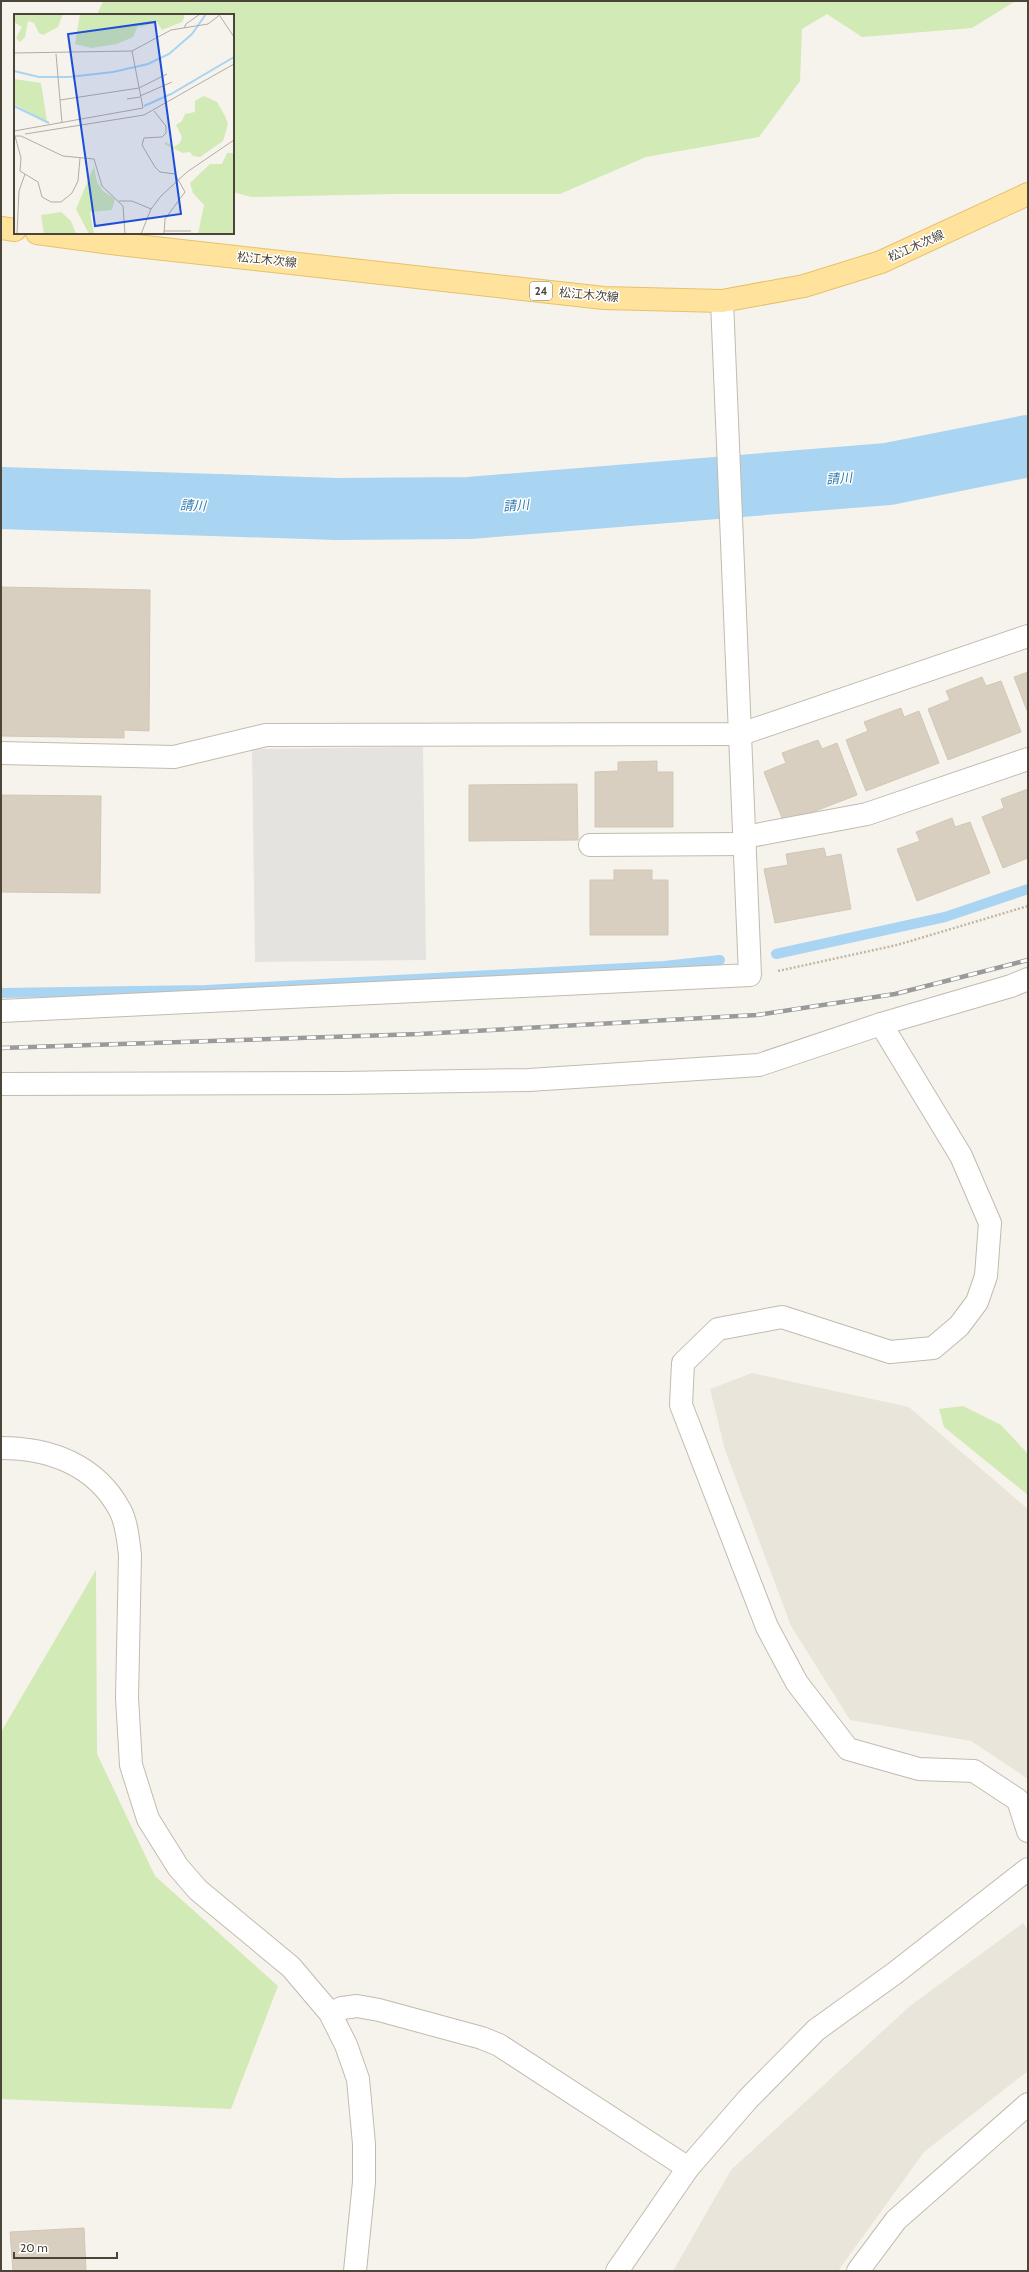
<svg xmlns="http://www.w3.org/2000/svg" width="1029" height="2272" font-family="Cabin,'Noto Sans JP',sans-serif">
<rect width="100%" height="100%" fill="#f6f3ec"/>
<!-- residential -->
<g fill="#eae5da">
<path d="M752 1373 909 1407 1028 1509V1779L971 1741 850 1720 791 1626 725 1450 710 1389Z"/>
<path d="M1023 1923 1028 1930V2071L924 2152 838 2271H673L731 2170 910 2006Z"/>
</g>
<!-- green -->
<g fill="#d2eab5">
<path d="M103 1H1022L1014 2 972 28 862 37 827 14 802 29 800 81 759 137 646 157 560 194H395L251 197 233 192V15H97Z"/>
<path d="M963 1406 1001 1425 1028 1454V1495L944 1427 939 1409Z"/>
<path d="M96 1570 97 1754 155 1876 278 1986 231 2109 1 2099V1732Z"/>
</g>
<!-- parking -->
<path fill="#e5e3e0" d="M423 747 426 960 255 962 252 749Z"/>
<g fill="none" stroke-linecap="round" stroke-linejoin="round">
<!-- stream -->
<g stroke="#a9d4f2" stroke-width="10">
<path d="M776 954 945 917 1028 889"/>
<path d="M1 993 206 990 664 966 720 960"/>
</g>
<!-- river -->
<path stroke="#a9d4f2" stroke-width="62" d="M1 498 336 509 469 508 888 474 1028 446"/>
</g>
<!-- building -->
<g fill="#d8cfc1" stroke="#d3c7b4">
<path d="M1 587 150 590 149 731 124 730V738L1 736Z"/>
<path d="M1028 672V713L1014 677Z"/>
<path d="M982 677 986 686 1001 681 1021 732 948 760 928 709 950 700 946 691Z"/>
<path d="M901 708 904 717 919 711 939 763 866 791 846 740 868 731 864 722Z"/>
<path d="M818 740 822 749 837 743 857 795 784 823 764 772 786 763 782 753Z"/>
<path d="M657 761V772H673V827H595V772L618 771V762Z"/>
<path d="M577 784 578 840 469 841V785Z"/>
<path d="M1028 789V858L1003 868 982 817 1004 808 1001 799Z"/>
<path d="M1 795 101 796 100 893 1 892Z"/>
<path d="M952 818 955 827 970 822 990 873 917 901 897 849 920 841 916 832Z"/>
<path d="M824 848 826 857 841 854 851 909 775 923 764 869 788 865 786 854Z"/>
<path d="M614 870H652V880H668V935H590V880H614Z"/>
<path d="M84 2228 86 2271H13L10 2232Z"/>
</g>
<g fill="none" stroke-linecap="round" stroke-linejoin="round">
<!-- minor casing -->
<g stroke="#c2bbae" stroke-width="24">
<g id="minor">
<path d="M1 753 174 757 266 735 741 734 1028 636"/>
<path d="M745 837 867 814 1028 759"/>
<path d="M590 845 745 844"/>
<path d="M1 1011 750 975 722 301"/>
<path d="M881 1024 961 1156 990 1223 986 1276 977 1302 959 1326 933 1348 890 1352 782 1317 718 1329 683 1363 681 1405 767 1627 797 1683 848 1749 919 1769 974 1771 1018 1800 1028 1831"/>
<path d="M1 1084 342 1083 529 1080 759 1065 881 1024 1011 986 1028 979"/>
<path d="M1 1448C50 1448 96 1465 120 1510 127 1523 128 1540 130 1555L127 1698 131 1765 148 1819 178 1867 198 1890 291 1967 330 2013 346 2045 358 2079 364 2144V2182L355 2271"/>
<path d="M330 2013 342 2008 357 2006 379 2010 482 2038 499 2045 688 2168"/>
<path d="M617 2271 688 2168 748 2099 816 2030 895 1973 1028 1869"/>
<path d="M858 2271 896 2220 1028 2104"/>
</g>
</g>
<!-- major casing -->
<g stroke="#e6c16a" stroke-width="24">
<g id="major">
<path d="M1 228 15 230"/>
<path d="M37 233 119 244 604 298 722 301 804 286 881 262 1028 194"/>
</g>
</g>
<!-- path -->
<path stroke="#c4b79f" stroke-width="2.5" stroke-dasharray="2 2" stroke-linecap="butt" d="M778 971 897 945 1028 906"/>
<!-- minor -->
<use href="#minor" stroke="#fff" stroke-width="22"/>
<!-- major -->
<use href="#major" stroke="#ffe39c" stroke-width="22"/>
<!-- rail casing -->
<g stroke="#9a9a9a" stroke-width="4.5">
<path id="rail" d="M1 1048 420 1034 757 1015 895 994 1028 960"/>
</g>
<!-- rail -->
<use href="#rail" stroke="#fff" stroke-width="3" stroke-dasharray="9" stroke-linecap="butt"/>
</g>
<g text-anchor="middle" stroke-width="3" stroke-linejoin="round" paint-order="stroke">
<!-- shield labels -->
<rect fill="#fff" stroke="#817c74" stroke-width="1" x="530" y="282" width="22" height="18" rx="3"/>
<g font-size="11" font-weight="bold" fill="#4b4439">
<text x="541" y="295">24</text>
</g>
<!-- street labels -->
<g font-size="12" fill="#4b4439" stroke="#fff">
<text transform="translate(916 246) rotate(-24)" y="4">松江木次線</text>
<text transform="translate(267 260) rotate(6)" y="4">松江木次線</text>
<text transform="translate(589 295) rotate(5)" y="4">松江木次線</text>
</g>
<!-- water labels -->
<g font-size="13" font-style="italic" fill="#2e7ab2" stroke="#fff">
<text transform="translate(839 478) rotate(-5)" y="5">請川</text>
<text transform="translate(193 505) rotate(2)" y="5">請川</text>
<text transform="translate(516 505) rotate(-5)" y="5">請川</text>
</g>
</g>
<!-- overview -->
<g transform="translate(14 14)">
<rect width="220" height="220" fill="#f6f3ec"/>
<path d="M0 0H49L44 13 29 21 25 19 20 9 14 7 11 23 6 28 2 24 8 13 0 8ZM66 0H170V4L168 8 148 16 143 8 127 13 124 12 119 23 103 30 77 34 61 30ZM0 65 27 69 33 108 0 90ZM190 82 203 88 211 102 214 110 209 127 186 143 179 142 176 138 169 139 150 130 152 128 160 133 166 129 168 123 162 111 168 107 171 100 181 98V87ZM213 139H220V220H184L190 191 179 179 176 169 196 150H208ZM80 152 83 168 89 177 101 185 98 196 76 198 80 220H75L62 195ZM47 198 57 207 62 220H30L27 201Z" fill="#d2eab5"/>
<path fill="none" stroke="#a9d4f2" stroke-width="2" d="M0 57 25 63H55L99 58 134 50 155 40 178 20 192 0M0 92 35 109M130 92 157 80 220 43"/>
<path fill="none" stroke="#b2ada4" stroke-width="1" d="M206 2 220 23M170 14 172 10 186 0M0 39 118 37 157 16 194 10 207 0M42 40 48 109M126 82 158 68M113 85 126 83M46 86 125 74 153 60M140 97 152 112V119L148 123 130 124 128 131 141 153 146 158 161 160 171 178 151 205 150 220M0 117 129 94 118 37M11 120 130 101 220 50M0 122H7L49 142 80 145 88 172 109 192 111 220M1 122 7 144 6 157 24 168 28 183 37 188H47L58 179 64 167 66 144M105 187H118L137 195M150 217H177M3 220 5 177 11 160M127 220 137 195 147 182 173 158 220 126"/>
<path fill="#1d4ed8" fill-opacity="0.15" stroke="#1d4ed8" stroke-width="2" d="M141 8 167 200 81 212 54 20Z"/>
<rect width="220" height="220" fill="none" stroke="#4b4439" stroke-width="2"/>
</g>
<!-- border -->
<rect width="1029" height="2272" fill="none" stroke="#4b4439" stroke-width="4"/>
<!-- scale -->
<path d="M14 2252v6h103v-6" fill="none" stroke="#4b4439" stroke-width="2"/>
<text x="20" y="2252" font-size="12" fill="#4b4439" stroke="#ffffff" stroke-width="3" paint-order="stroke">20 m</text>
</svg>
